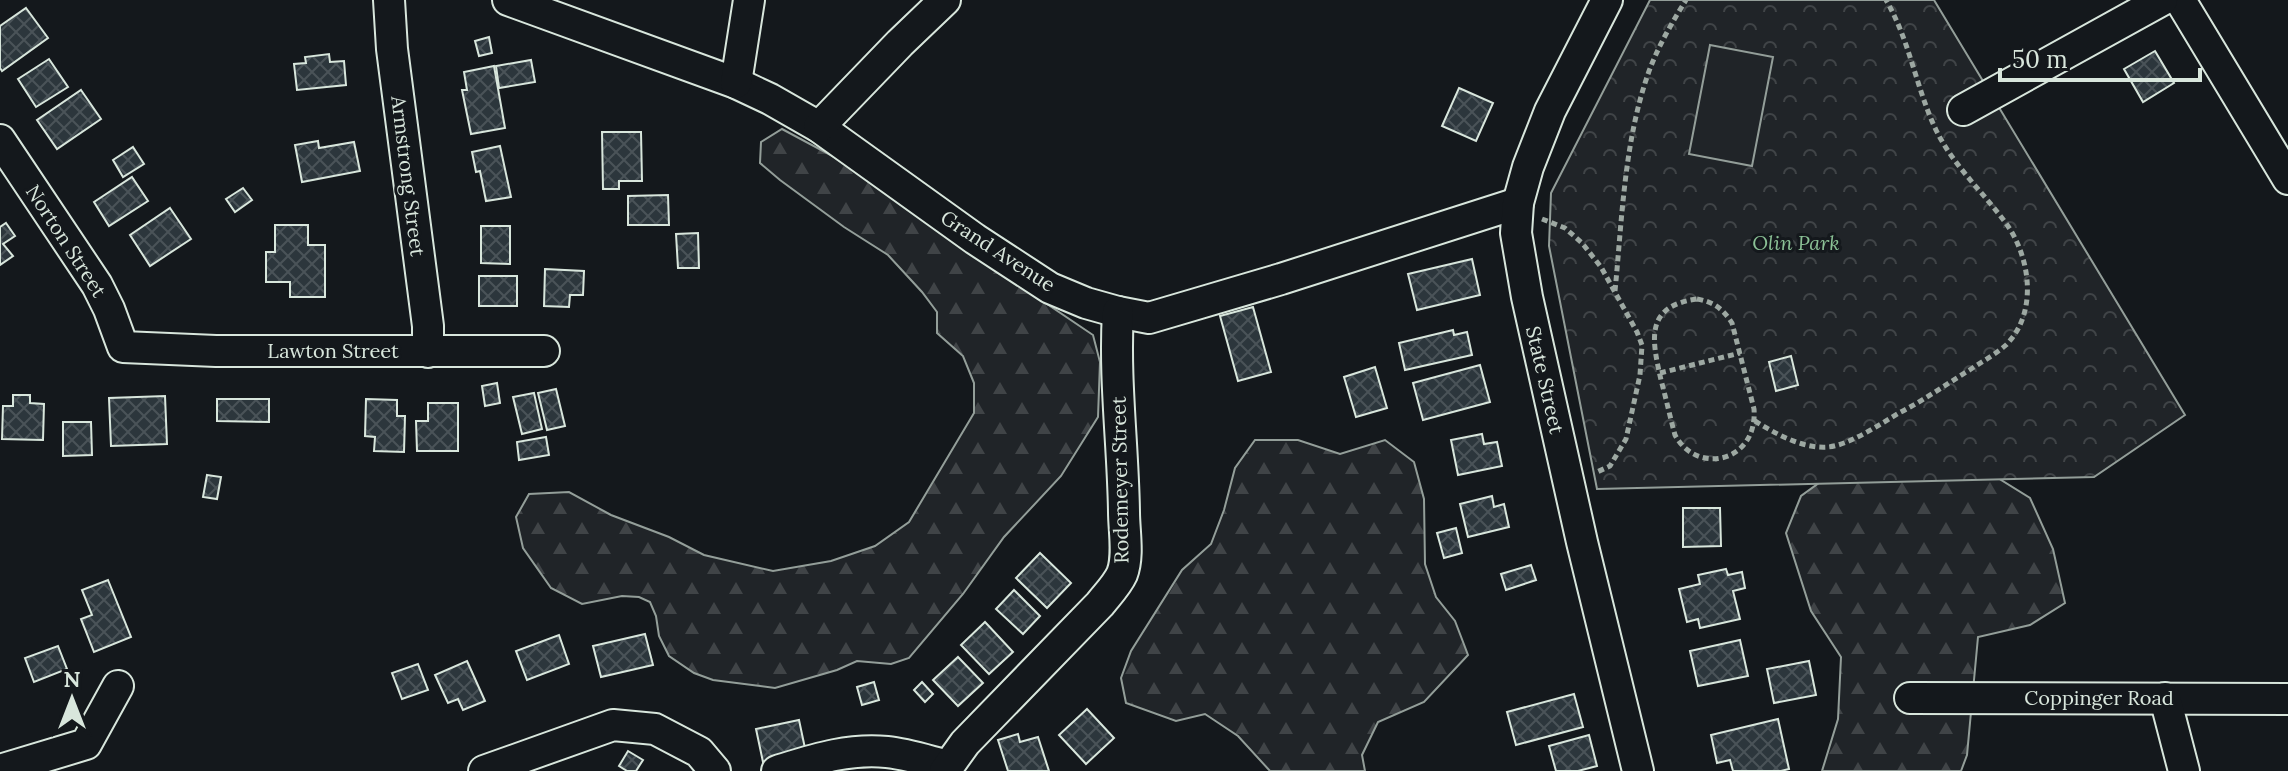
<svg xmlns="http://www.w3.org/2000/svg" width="2288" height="771" font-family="Lora,serif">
<defs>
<pattern id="forest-firs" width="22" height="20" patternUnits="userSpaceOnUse" patternTransform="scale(2)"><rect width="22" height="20" fill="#202428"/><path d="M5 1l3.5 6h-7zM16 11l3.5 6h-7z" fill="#404447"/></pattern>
<pattern id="park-crowns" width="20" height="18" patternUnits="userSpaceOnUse" patternTransform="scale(2)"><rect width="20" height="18" fill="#202428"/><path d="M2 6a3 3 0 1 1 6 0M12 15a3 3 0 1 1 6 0" fill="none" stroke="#404447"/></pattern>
<pattern id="building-cross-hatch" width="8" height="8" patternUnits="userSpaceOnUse" patternTransform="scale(2)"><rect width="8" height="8" fill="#2c363c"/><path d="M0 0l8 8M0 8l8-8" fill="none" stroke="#4a5358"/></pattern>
</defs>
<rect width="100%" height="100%" fill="#14181c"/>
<!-- forest -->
<g fill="url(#forest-firs)" stroke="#939e99" stroke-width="2">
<path d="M782 129 853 167 939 231 1093 335 1100 362 1098 417 1061 476 1004 537 963 594 909 658 891 664 857 661 837 670 775 688 713 680 694 673 669 656 659 636 656 616 650 602 639 597 622 596 582 604 551 588 523 548 516 517 529 494 569 492 611 515 669 537 704 555 773 571 831 561 875 546 909 522 974 413V383L963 356 937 333V312L922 292 888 255 844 227 780 180 760 163 761 142Z"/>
<path d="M1255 440H1298L1340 454 1385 440 1414 462 1424 499 1425 564 1436 597 1455 621 1468 655 1424 702 1378 722 1362 755 1365 771H1270L1238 736 1205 714 1176 721 1126 703 1121 678 1131 651 1182 570 1211 544 1224 510 1235 468Z"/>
<path d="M1848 462H1972L2030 498 2053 549 2065 603 2030 625 1978 637 1967 755 1961 771H1822L1838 719 1841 657 1811 611 1786 533 1801 496Z"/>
</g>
<!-- park -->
<path fill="url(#park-crowns)" stroke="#939e99" stroke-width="2" d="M1650 0H1934L2185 415 2094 477 1597 489 1549 246 1551 193Z"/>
<!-- pitch -->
<path fill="#202428" stroke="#939e99" stroke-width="2" d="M1710 45 1773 57 1752 166 1689 154Z"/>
<!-- building -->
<g fill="url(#building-cross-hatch)" stroke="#d8e6dc" stroke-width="2">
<path d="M26 8 48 38 2 71 0 68V26Z"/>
<path d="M489 37 492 53 479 56 475 41Z"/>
<path d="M2155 51 2174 83 2143 102 2124 69Z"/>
<path d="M329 54 330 62 344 61 346 85 297 90 294 64 306 63 305 57Z"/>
<path d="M49 59 68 87 36 107 18 79Z"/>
<path d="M531 60 535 82 499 88 496 66Z"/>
<path d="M494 66 505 128 471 134 462 90H467L464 72Z"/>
<path d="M1459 88 1493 103 1476 141 1442 126Z"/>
<path d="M81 90 101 119 57 149 37 120Z"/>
<path d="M602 132H641L642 181H619V189H603Z"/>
<path d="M318 141 319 148 354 142 360 171 302 182 295 145Z"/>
<path d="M500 146 511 197 486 201 480 171 476 172 472 152Z"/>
<path d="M133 147 144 164 123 177 113 160Z"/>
<path d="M132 177 148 201 109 226 94 202Z"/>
<path d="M243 188 252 200 235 212 226 199Z"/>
<path d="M668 195 669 225H628V196Z"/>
<path d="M170 208 191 239 150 266 130 235Z"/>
<path d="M6 223 15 236 3 244 13 256 0 265V227Z"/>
<path d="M275 225H308V245H325V297H290V282H266V252H275Z"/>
<path d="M481 226H510V264L481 263Z"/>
<path d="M698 233 699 268H678L676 234Z"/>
<path d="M1472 259 1480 295 1417 310 1408 274Z"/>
<path d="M545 269 584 271 583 295H570L569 307 544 306Z"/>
<rect x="479" y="276" width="38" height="30"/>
<path d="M1253 307 1271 372 1238 381 1220 316Z"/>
<path d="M1453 330 1454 335 1467 332 1472 355 1405 370 1399 343Z"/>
<path d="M1791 356 1798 385 1776 391 1769 362Z"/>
<path d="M1480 365 1490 402 1423 420 1413 383Z"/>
<path d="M1375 367 1387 408 1356 417 1344 377Z"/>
<path d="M497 383 500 403 485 406 482 386Z"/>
<path d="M556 389 565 426 547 430 538 393Z"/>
<path d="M534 393 542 429 522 434 513 397Z"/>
<path d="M13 395H30V403L44 404 43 440 2 439 3 406H13Z"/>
<path d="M165 396 167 444 111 446 109 398Z"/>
<path d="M217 399H269V422L217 421Z"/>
<path d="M366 399 397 400V416H405L404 452 374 451 375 437 365 436Z"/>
<path d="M428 403H458V451H417L416 421H428Z"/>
<path d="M63 422H91L92 455 63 456Z"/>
<path d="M1482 434 1484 444 1497 442 1502 466 1458 475 1451 440Z"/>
<path d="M546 437 549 455 519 460 517 442Z"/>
<path d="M207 475 221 477 217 499 203 497Z"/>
<path d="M1492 496 1494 507 1504 504 1509 527 1468 537 1460 504Z"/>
<path d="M1683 508H1720L1721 546 1683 547Z"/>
<path d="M1456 528 1462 553 1444 558 1437 533Z"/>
<path d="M1040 553 1071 583 1047 608 1016 578Z"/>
<path d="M1531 565 1536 580 1506 590 1501 574Z"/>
<path d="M1726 569 1728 575 1742 572 1745 588 1733 591 1740 619 1700 628 1698 619 1687 622 1679 589 1700 584 1698 575Z"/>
<path d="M108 580 131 637 94 652 81 619 92 615 82 590Z"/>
<path d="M1014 590 1040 616 1023 634 996 609Z"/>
<path d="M985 622 1013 652 989 674 961 645Z"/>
<path d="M645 634 653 665 601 677 593 646Z"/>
<path d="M559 635 569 664 527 680 516 651Z"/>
<path d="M1740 640 1748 676 1698 686 1690 651Z"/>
<path d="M58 646 67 669 34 682 25 658Z"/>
<path d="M958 657 983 683 958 706 933 680Z"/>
<path d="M467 661 485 701 463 710 458 699 448 703 435 675Z"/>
<path d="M1809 661 1816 695 1774 703 1767 669Z"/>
<path d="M418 664 428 690 402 699 392 673Z"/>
<path d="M874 682 879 700 862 705 857 687Z"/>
<path d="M922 682 933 694 925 702 914 690Z"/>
<path d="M1574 694 1583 727 1516 745 1507 712Z"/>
<path d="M1087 709 1114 738 1086 764 1059 735Z"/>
<path d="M1778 719 1789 769 1781 771H1733L1730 760 1717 763 1711 735Z"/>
<path d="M799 720 806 753 763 762 756 729Z"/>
<path d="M1018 734 1020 742 1038 737 1049 771H1008L998 740Z"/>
<path d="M1589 735 1597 766 1578 771H1556L1549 746Z"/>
<path d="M628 751 643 760 636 771H627L619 766Z"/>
</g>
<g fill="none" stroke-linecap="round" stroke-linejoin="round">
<!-- minor casing -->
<g stroke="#d8e6dc" stroke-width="34">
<g id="minor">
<path d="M389 0 392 49 428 326V352"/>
<path d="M508 0 736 83 770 99 819 127 975 239 1050 288 1086 303 1118 312 1149 318 1281 279 1518 203"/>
<path d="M1607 0 1550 111 1528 167 1518 203 1516 233 1527 297 1582 542 1638 771"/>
<path d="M2180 0 2288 179"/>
<path d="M736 83 749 0"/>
<path d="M1963 110 2162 0"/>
<path d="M819 127 900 43 945 0"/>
<path d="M0 140 97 285 109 309 123 347 216 351H544"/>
<path d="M1910 698 2288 699"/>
<path d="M2165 698 2184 771"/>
<path d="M0 770 86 744 118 686"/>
<path d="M484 771 613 725 655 729 699 752 715 771"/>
<path d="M777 771C813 760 848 748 887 752 907 754 928 761 948 766"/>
<path d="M945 771 965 743 1100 604C1107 595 1117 585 1122 574 1129 556 1124 531 1124 512 1123 445 1114 379 1118 312"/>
</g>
</g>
<!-- path -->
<g stroke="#9da8a2" stroke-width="5" stroke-dasharray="6 4" stroke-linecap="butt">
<path d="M1542 219 1565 228 1582 243 1601 267 1637 332 1642 345 1640 375 1626 439 1610 466 1597 472"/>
<path d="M1615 291C1622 220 1624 145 1647 77 1656 50 1671 24 1686 0"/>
<path d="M1697 299C1714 302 1723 309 1732 323L1754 409C1758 462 1697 476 1675 435 1670 417 1666 398 1661 380 1652 340 1644 306 1697 299Z"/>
<path d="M1660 373 1740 353"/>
<path d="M1755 421C1776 434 1803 449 1828 447 1850 445 1880 424 1899 413 1924 400 1947 384 1971 369 1983 361 1996 354 2006 345 2039 312 2030 255 2005 222 1982 191 1953 165 1936 130 1916 88 1910 41 1886 0"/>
</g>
<!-- minor -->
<use href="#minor" stroke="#14181c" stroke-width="30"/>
</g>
<g text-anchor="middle" stroke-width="6" stroke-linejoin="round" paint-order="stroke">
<!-- street labels -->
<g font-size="20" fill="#d8e6dc" stroke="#14181c">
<text transform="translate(408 176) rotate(83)" y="7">Armstrong Street</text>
<text transform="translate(66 241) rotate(57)" y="7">Norton Street</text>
<text transform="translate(998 251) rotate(33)" y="7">Grand Avenue</text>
<text x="333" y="358">Lawton Street</text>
<text transform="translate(1545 380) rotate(77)" y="7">State Street</text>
<text transform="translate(1120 480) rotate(-91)" y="7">Rodemeyer Street</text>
<text x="2099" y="705">Coppinger Road</text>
</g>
<!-- park labels -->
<g font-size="20" font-style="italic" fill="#8ac095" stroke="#14181c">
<text x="1796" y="250">Olin Park</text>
</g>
</g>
<!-- north arrow -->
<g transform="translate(72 699)" stroke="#14181c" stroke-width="6" paint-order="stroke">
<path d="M0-6L14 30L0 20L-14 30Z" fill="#d8e6dc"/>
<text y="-12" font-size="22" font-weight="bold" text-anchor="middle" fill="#d8e6dc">N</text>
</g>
<!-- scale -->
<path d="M2000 68v12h200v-12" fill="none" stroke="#d8e6dc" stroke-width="4"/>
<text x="2012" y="68" font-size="24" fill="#d8e6dc" stroke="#14181c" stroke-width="6" paint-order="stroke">50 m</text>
</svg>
